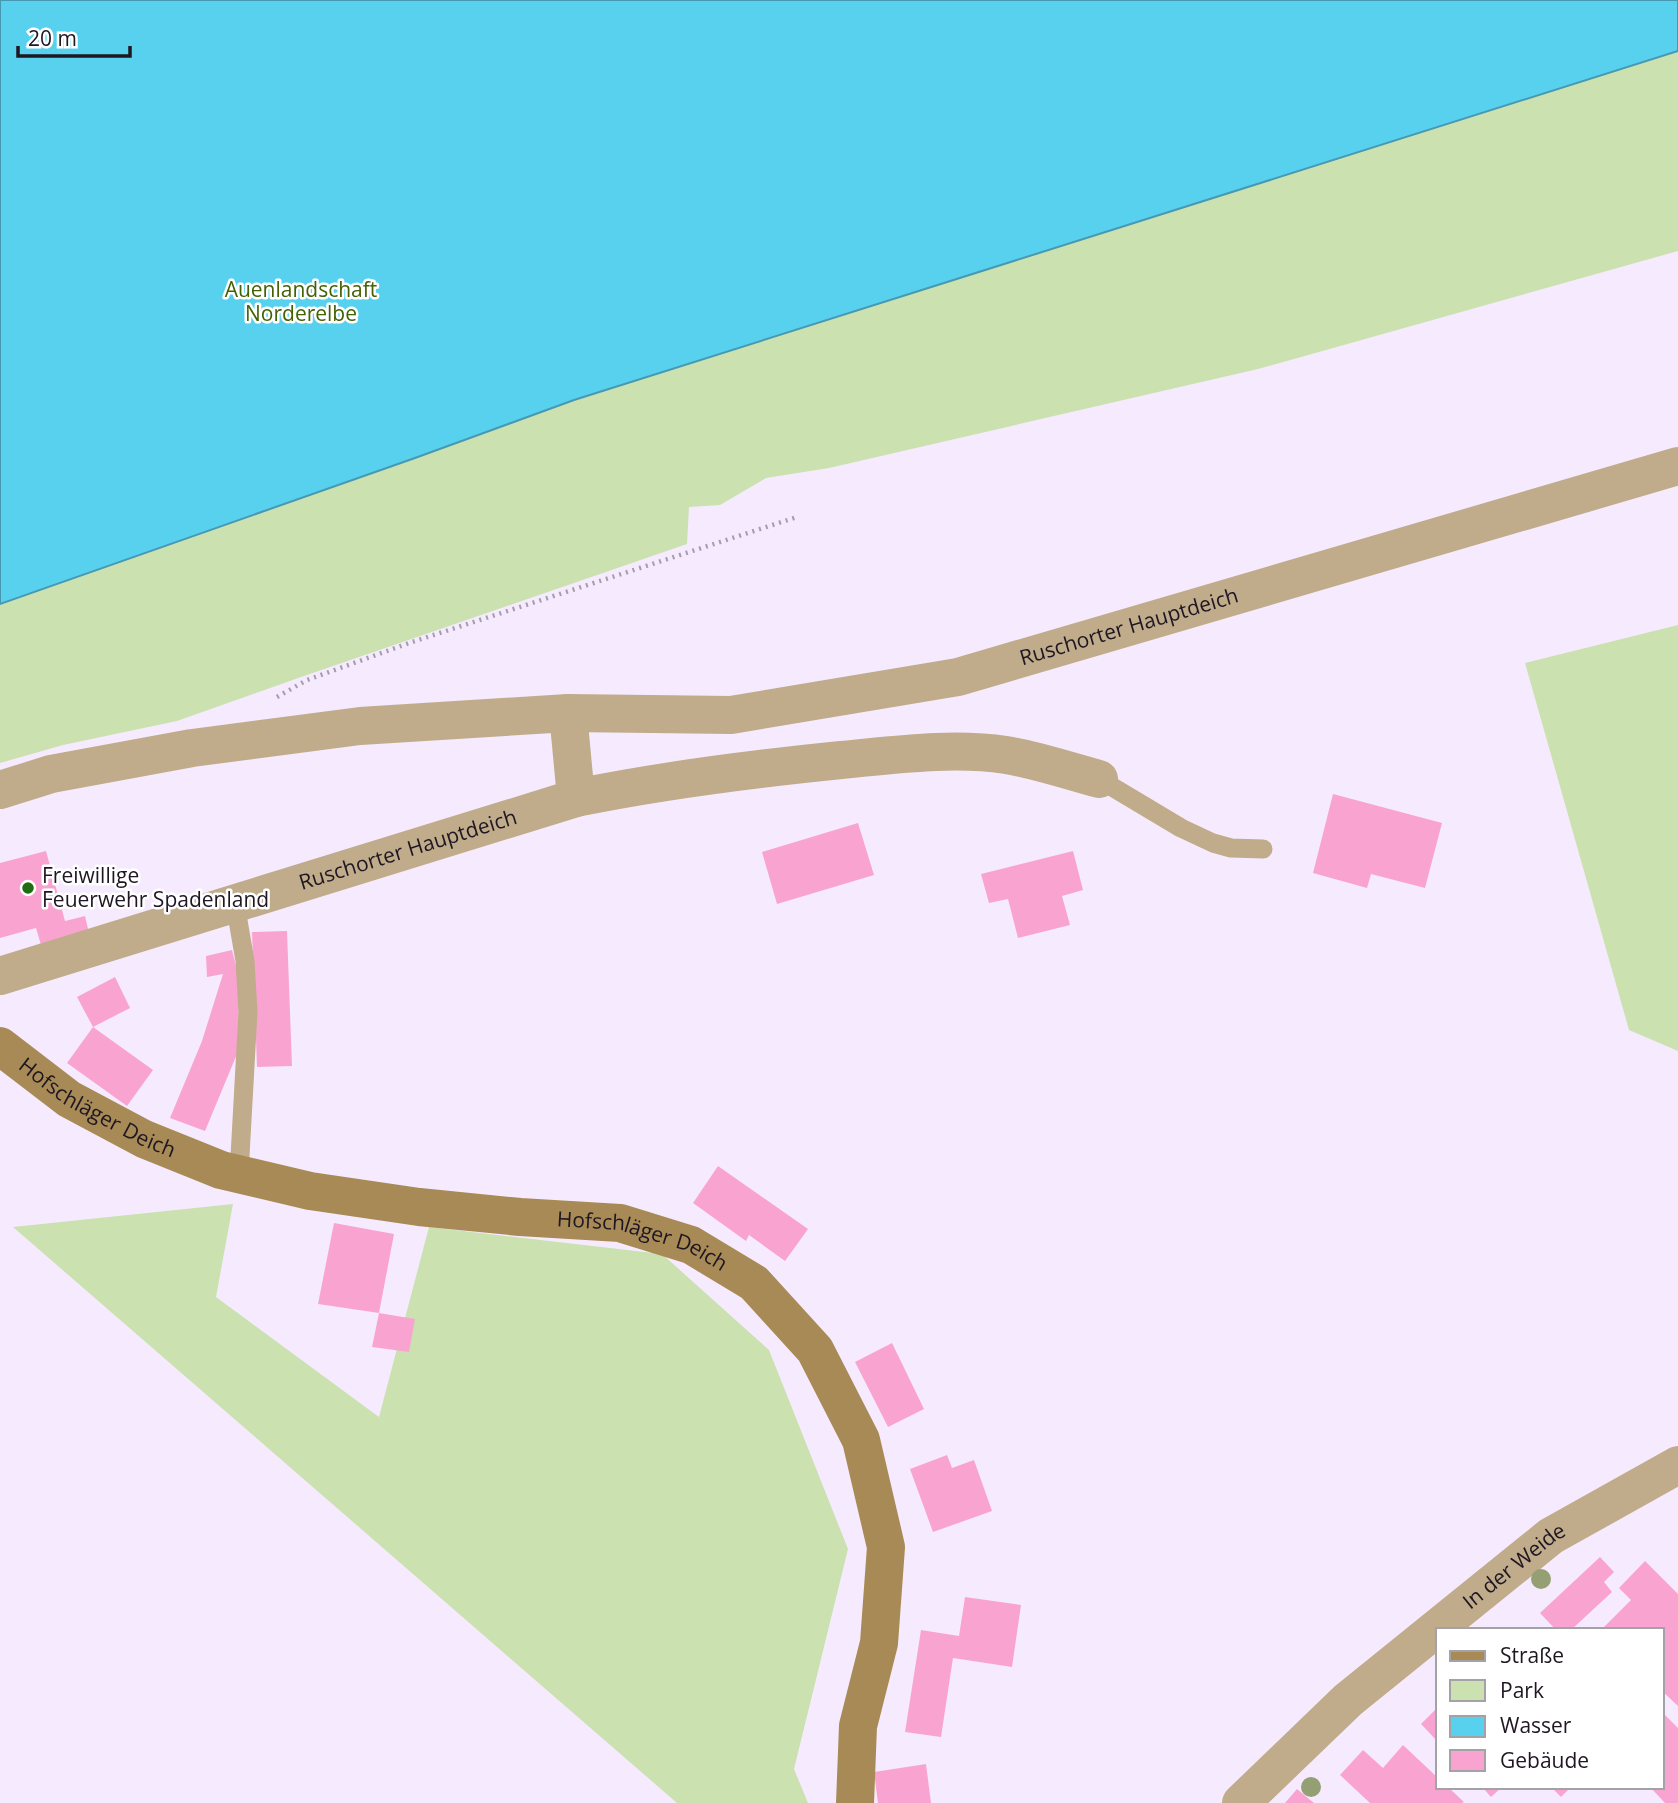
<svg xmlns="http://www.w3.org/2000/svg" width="1678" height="1803" font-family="'Open Sans',sans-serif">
<rect width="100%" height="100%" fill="#f6ebfe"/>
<!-- green -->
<g fill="#cbe1b0">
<path d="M0 0H1678V251L1258 369 829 468 766 478 720 505 689 507 687 544 304 676 177 721 63 745 0 763Z"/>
<path d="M1678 625V1051L1629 1030 1525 663Z"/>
<path d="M233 1204 216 1297 379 1417 429 1227 662 1254 769 1350 848 1549 794 1769 808 1803H677L13 1227Z"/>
</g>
<!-- water -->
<path fill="#58d1ef" stroke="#4799b2" stroke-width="2" d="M0 0H1678V51L574 400 415 458 0 604Z"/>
<!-- building -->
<g fill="#f9a4d0">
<path d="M1333 794 1442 823 1425 888 1371 874 1367 888 1313 873Z"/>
<path d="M858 823 874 875 777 904 762 852Z"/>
<path d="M46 851 65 921 85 916 89 933 41 945 36 928 0 938V863Z"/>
<path d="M1073 851 1083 890 1062 896 1070 925 1018 938 1008 899 989 903 981 874Z"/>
<path d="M287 931 292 1066 257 1067 252 932Z"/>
<path d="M232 950 240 981 237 1054 205 1131 170 1118 202 1041 223 974 207 977 206 956Z"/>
<path d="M115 977 130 1008 93 1027 77 997Z"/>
<path d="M93 1027 153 1070 127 1106 67 1063Z"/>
<path d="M718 1166 808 1229 785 1261 749 1235 746 1241 693 1203Z"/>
<path d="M334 1223 394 1234 379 1313 318 1304Z"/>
<path d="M379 1313 415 1319 409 1352 372 1347Z"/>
<path d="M892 1343 924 1409 888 1427 855 1362Z"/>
<path d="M947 1455 952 1468 974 1460 992 1511 933 1532 910 1469Z"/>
<path d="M1600 1557 1614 1572 1604 1582 1612 1592 1571 1630H1556L1540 1613Z"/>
<path d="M1645 1561 1678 1594V1706L1662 1691V1630H1601L1631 1600 1619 1588Z"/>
<path d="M965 1597 1021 1605 1012 1667 953 1658 941 1737 905 1732 921 1630 959 1636Z"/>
<path d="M1438 1707V1742L1421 1724Z"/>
<path d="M1662 1712 1678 1728V1803H1665L1650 1787H1662Z"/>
<path d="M1403 1745 1438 1778V1787H1448L1464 1802 1462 1803H1370L1340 1775 1363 1750 1383 1768Z"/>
<path d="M926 1764 931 1803H878L874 1772Z"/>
<path d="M1482 1787H1502L1491 1797Z"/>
<path d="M1551 1787H1571L1561 1797Z"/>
<path d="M1297 1789 1314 1803H1285Z"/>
</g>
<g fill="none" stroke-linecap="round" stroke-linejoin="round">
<!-- path -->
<path stroke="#a59cac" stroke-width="4.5" stroke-dasharray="2 5" stroke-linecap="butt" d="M277 697 307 680 412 642 797 517"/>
<!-- lane -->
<g stroke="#c0ac8a" stroke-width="19">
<path d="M1099 779 1181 828 1213 843 1231 848 1263 849"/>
<path d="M235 903 245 961 248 1012 239 1174"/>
</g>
<!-- street -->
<g stroke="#c0ac8a" stroke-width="38">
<path id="s1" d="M0 790 51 774 192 748 360 726 568 713 731 715 958 677 1678 466"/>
<path d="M576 798C663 780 752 769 841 760 895 755 952 747 1006 755 1037 760 1069 771 1099 779"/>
<path id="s2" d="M0 976 576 798 568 713"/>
<path id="s3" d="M1241 1803 1348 1700 1551 1536 1678 1465"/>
</g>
<!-- secondary -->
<path stroke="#a88a56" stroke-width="38" id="s4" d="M0 1046 69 1099 144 1139 221 1170 310 1191 419 1207 520 1217 620 1223 691 1245 754 1283 815 1350 861 1440 886 1547 879 1643 858 1726 855 1803"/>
</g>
<!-- trees -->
<g fill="#949f74">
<circle cx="1541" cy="1579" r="10"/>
<circle cx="1311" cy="1787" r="10"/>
</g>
<!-- markers -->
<circle fill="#1e6d11" stroke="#fff" stroke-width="2.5" cx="28" cy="888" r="7"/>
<g text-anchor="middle" stroke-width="5" stroke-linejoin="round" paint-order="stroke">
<!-- park labels -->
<g font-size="21" fill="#446104" stroke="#fff">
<text x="301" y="297">Auenlandschaft<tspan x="301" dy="24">Norderelbe</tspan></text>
</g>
<!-- street labels -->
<g font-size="21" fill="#1e1722" stroke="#fff">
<text dy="7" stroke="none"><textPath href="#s1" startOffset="1146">Ruschorter Hauptdeich</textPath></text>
<text dy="7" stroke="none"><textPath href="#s2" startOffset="427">Ruschorter Hauptdeich</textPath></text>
<text dy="7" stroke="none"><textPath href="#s4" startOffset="116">Hofschläger Deich</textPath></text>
<text dy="7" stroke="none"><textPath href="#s4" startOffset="684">Hofschläger Deich</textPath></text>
<text dy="7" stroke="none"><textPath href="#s3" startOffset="362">In der Weide</textPath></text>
</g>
<!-- poi labels -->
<g font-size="21" fill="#1e1722" stroke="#fff" text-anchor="start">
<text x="42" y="883">Freiwillige<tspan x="42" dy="24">Feuerwehr Spadenland</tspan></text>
</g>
</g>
<!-- legend -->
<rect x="1436" y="1628" width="228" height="161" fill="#ffffff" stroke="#a5a2a7" stroke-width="2"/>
<rect x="1450" y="1651" width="35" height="10" fill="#a88a56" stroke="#a5a2a7" stroke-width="2"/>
<text x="1500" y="1663" font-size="21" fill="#1e1722">Straße</text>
<rect x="1450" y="1680" width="35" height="21" fill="#cbe1b0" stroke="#a5a2a7" stroke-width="2"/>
<text x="1500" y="1698" font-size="21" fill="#1e1722">Park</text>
<rect x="1450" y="1716" width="35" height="21" fill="#58d1ef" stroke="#a5a2a7" stroke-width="2"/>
<text x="1500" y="1733" font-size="21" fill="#1e1722">Wasser</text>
<rect x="1450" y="1750" width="35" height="21" fill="#f9a4d0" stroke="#a5a2a7" stroke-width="2"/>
<text x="1500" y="1768" font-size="21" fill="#1e1722">Gebäude</text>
<!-- scale -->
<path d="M18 46v10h112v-10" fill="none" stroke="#1e1722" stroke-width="3.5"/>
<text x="28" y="46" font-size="21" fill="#1e1722" stroke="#ffffff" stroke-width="5" paint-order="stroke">20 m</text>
</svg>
